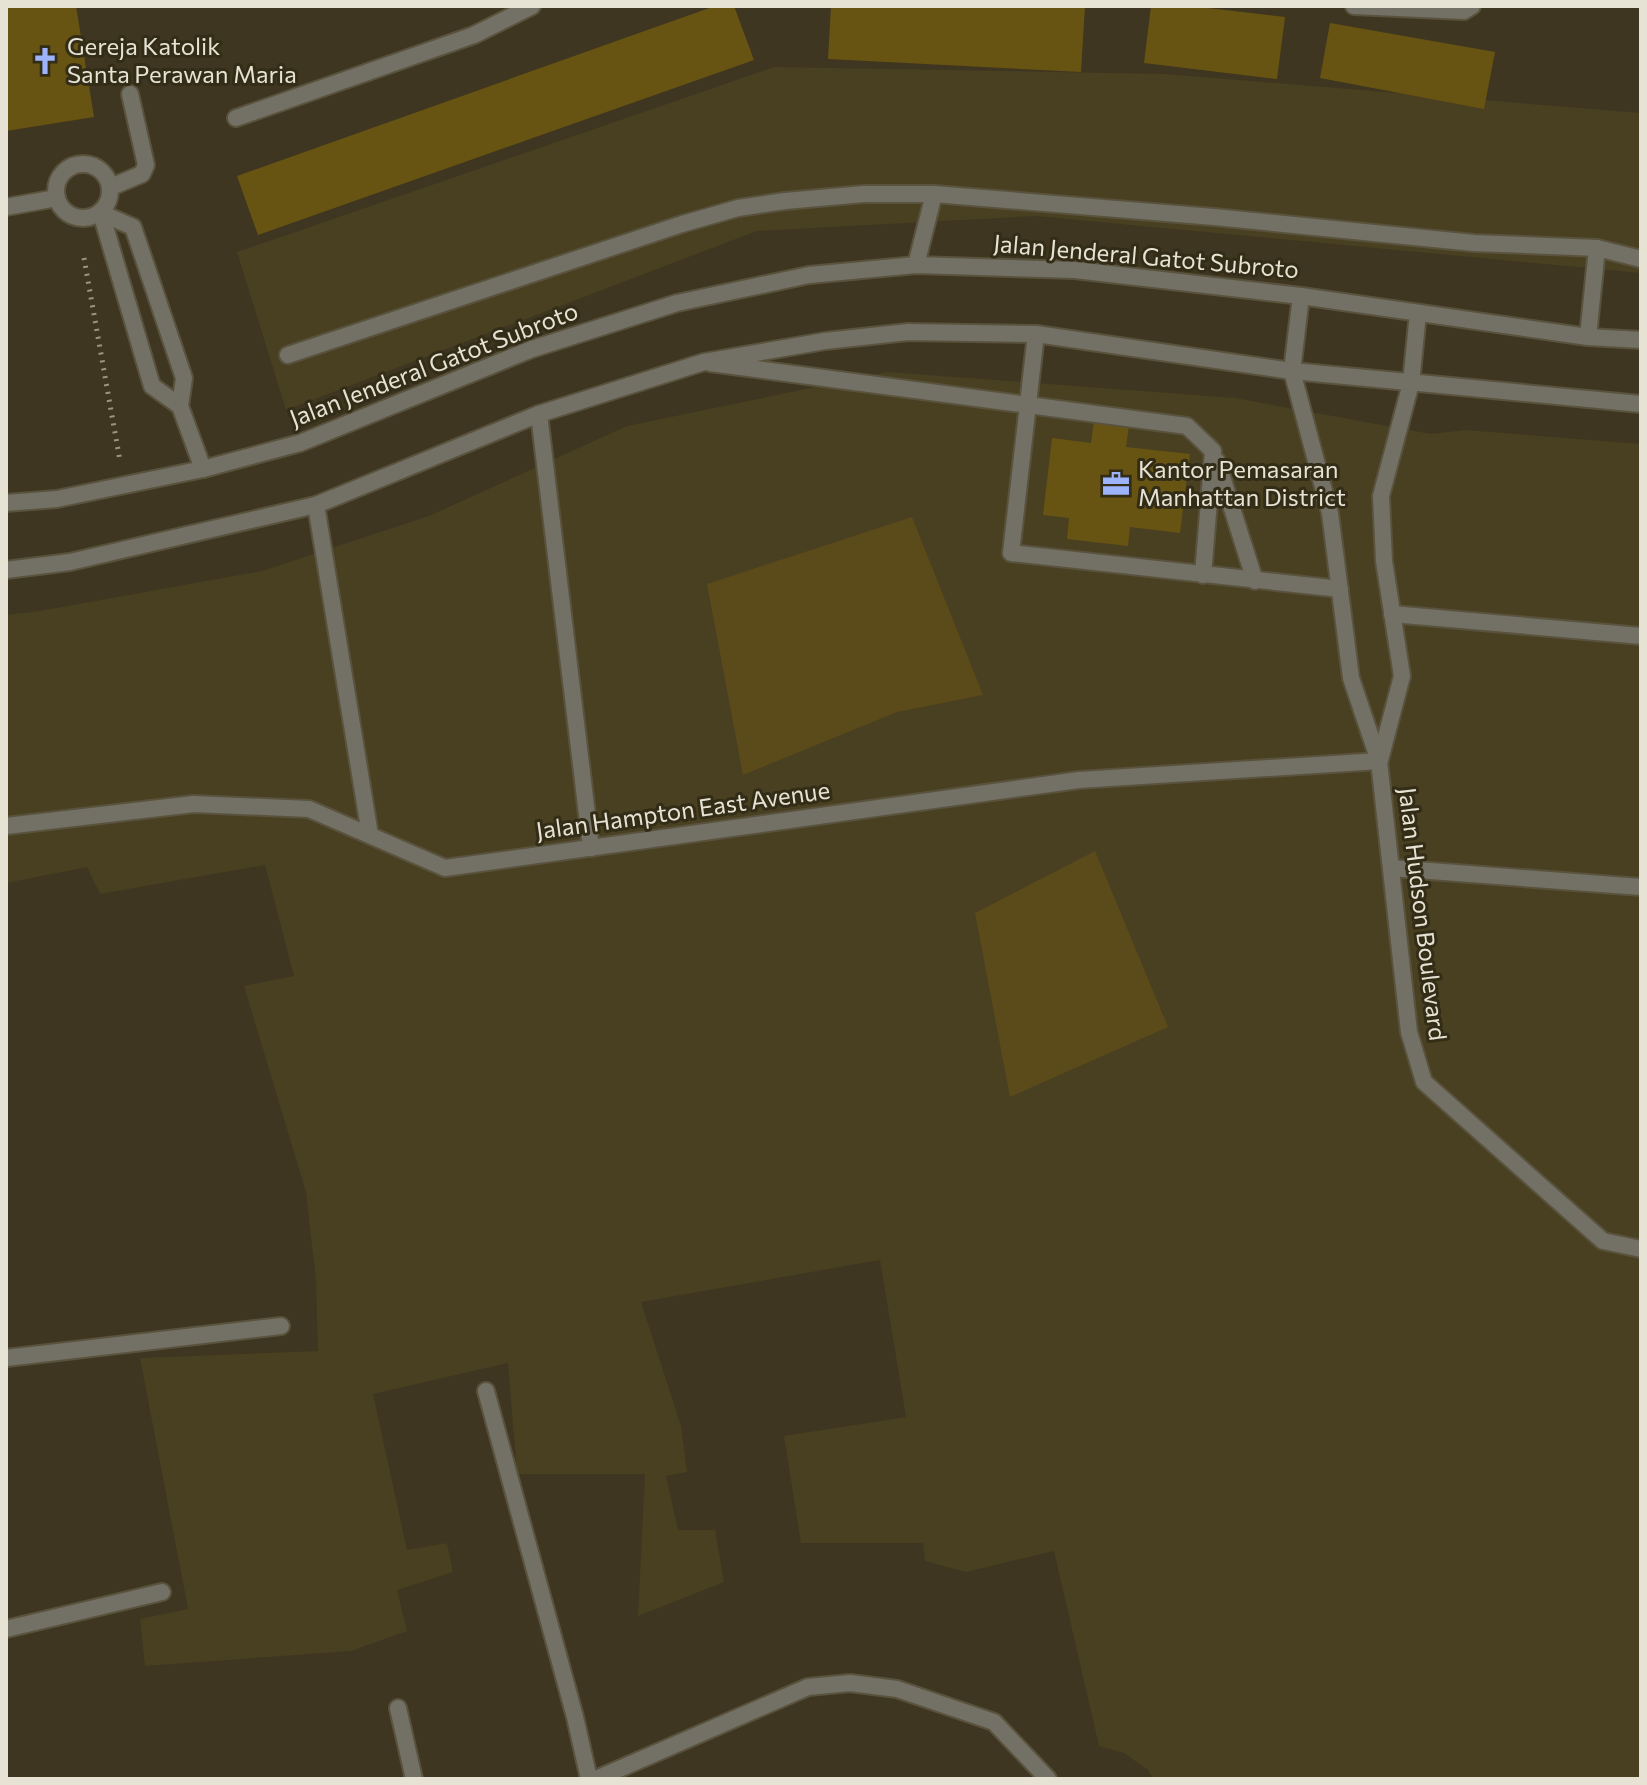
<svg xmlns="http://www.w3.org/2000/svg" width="1647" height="1785" font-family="Commissioner,sans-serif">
<rect width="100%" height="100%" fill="#3e3620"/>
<!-- built -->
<g fill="#493f21">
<path d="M774 67 1165 74 1641 113V273L1035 216 757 231 286 410 237 252Z"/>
<path d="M888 372 1235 398 1431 434 1465 430 1641 444V1779H1153L1148 1770 1124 1753 1099 1746 1054 1551 966 1572 925 1561 923 1543H801L784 1436 906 1417 880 1260 641 1302 681 1426 687 1472 666 1476 678 1530H715L724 1582 638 1616 645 1474H517L508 1363 373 1394 407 1550 447 1543 453 1572 397 1590 407 1631 351 1651 145 1666 140 1619 188 1609 140 1358 318 1351 316 1280 306 1192 244 986 294 976 265 865 100 894 87 867 6 883V615L40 611 262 571 429 516 627 426Z"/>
</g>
<!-- green -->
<g fill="#5b4b1a">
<path d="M912 517 983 695 897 712 743 775 707 584Z"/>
<path d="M1095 851 1168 1027 1010 1097 975 913Z"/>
</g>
<!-- building -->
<g fill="#685412">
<path d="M6 6H76L94 117 6 131Z"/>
<path d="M715 6H734L754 60 258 235 237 176Z"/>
<path d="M831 6H1085L1081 72 828 59Z"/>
<path d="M1151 6H1191L1285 17 1277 79 1144 63Z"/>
<path d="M1330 23 1495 52 1484 109 1320 78Z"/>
<path d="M1096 406 1131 410 1126 447 1190 454 1180 533 1130 527 1128 546 1067 539 1069 518 1043 515 1052 438 1091 443Z"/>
</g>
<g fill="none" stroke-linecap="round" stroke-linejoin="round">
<!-- service casing -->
<g stroke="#59523d" stroke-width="20">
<g id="service">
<circle cx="83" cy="191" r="27"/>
<path d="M111 187 142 174 146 165 130 94"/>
<path d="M6 207 57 198"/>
<path d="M101 213 133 227 184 378 180 406 203 469"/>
<path d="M101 213 152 386 180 406"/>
<path d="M916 265 934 194"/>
<path d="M1036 334 1011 553 1340 589"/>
<path d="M1588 337 1597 248"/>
<path d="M288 355 682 224 738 208 785 201 864 194H934L1214 217 1474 243 1597 248 1641 259"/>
<path d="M710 363 1187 426 1213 451 1203 575"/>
<path d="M539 414 591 848"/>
<path d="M1217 461 1255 581"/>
<path d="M316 505 370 835"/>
<path d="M1392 614 1641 636"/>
<path d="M1391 868 1641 887"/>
</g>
</g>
<!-- minor casing -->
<g stroke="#59523d" stroke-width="20">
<g id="minor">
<path d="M1354 6 1464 11 1472 6"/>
<path d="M236 118 474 35 532 6"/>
<path d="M1301 296 1292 371 1330 513 1351 678 1379 761 1409 1032 1424 1082 1603 1241 1641 1249"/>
<path d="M1380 760 1402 676 1384 561 1381 496 1411 383 1418 313"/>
<path d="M6 826 194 804 309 809 445 868 1079 780 1379 761"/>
<path d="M6 1358 281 1326"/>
<path d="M486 1391 575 1717 589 1779"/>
<path d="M6 1629 162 1592"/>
<path d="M398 1708 414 1779"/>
<path d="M596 1779 808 1687 850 1683 897 1689 994 1722 1048 1779"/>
</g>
</g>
<!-- tertiary casing -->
<g stroke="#59523d" stroke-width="20">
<g id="tertiary">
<path d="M6 503 57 499 125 485 203 469 300 443 532 349 677 303 809 275 916 265 1075 270 1301 296 1588 337 1641 340"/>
<path d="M6 570 70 562 316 505 539 414 704 362 825 341 908 332 1036 334 1292 371 1641 404"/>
</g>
</g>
<!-- path -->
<path stroke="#9a9482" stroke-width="5" stroke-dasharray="2 6" stroke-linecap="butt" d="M84 258 120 461"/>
<!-- service -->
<use href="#service" stroke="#737065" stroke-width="16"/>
<!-- minor -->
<use href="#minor" stroke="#737065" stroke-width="16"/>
<!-- tertiary -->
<use href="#tertiary" stroke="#737065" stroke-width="16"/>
</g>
<!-- icons -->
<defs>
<g id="church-bare" transform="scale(2.16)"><path d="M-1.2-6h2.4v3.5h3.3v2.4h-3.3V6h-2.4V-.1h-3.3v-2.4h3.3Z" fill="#9db4fd" stroke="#332c16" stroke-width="2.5" paint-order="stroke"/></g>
<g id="office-bare" transform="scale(2.16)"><path d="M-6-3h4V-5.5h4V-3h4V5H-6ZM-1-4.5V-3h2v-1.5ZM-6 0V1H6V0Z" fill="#9db4fd" stroke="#332c16" stroke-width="2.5" paint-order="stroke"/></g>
</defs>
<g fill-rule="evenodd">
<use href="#church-bare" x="45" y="61"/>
<use href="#office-bare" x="1116" y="484"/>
</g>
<g text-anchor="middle" stroke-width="6" stroke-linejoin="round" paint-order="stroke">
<!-- poi labels -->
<g font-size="24" fill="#e6e2d4" stroke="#332c16" text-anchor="start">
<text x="67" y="55">Gereja Katolik<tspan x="67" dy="28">Santa Perawan Maria</tspan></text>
<text x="1138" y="478">Kantor Pemasaran<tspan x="1138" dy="28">Manhattan District</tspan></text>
</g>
<!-- street labels -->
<g font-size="24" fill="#e6e2d4" stroke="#332c16">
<text transform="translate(1146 257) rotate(5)" y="8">Jalan Jenderal Gatot Subroto</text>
<text transform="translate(434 365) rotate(-21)" y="8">Jalan Jenderal Gatot Subroto</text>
<text transform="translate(683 811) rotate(-8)" y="8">Jalan Hampton East Avenue</text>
<text transform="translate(1422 914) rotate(83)" y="8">Jalan Hudson Boulevard</text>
</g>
</g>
<!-- border -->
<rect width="1647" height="1785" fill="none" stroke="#e6e2d4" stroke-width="16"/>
</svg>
